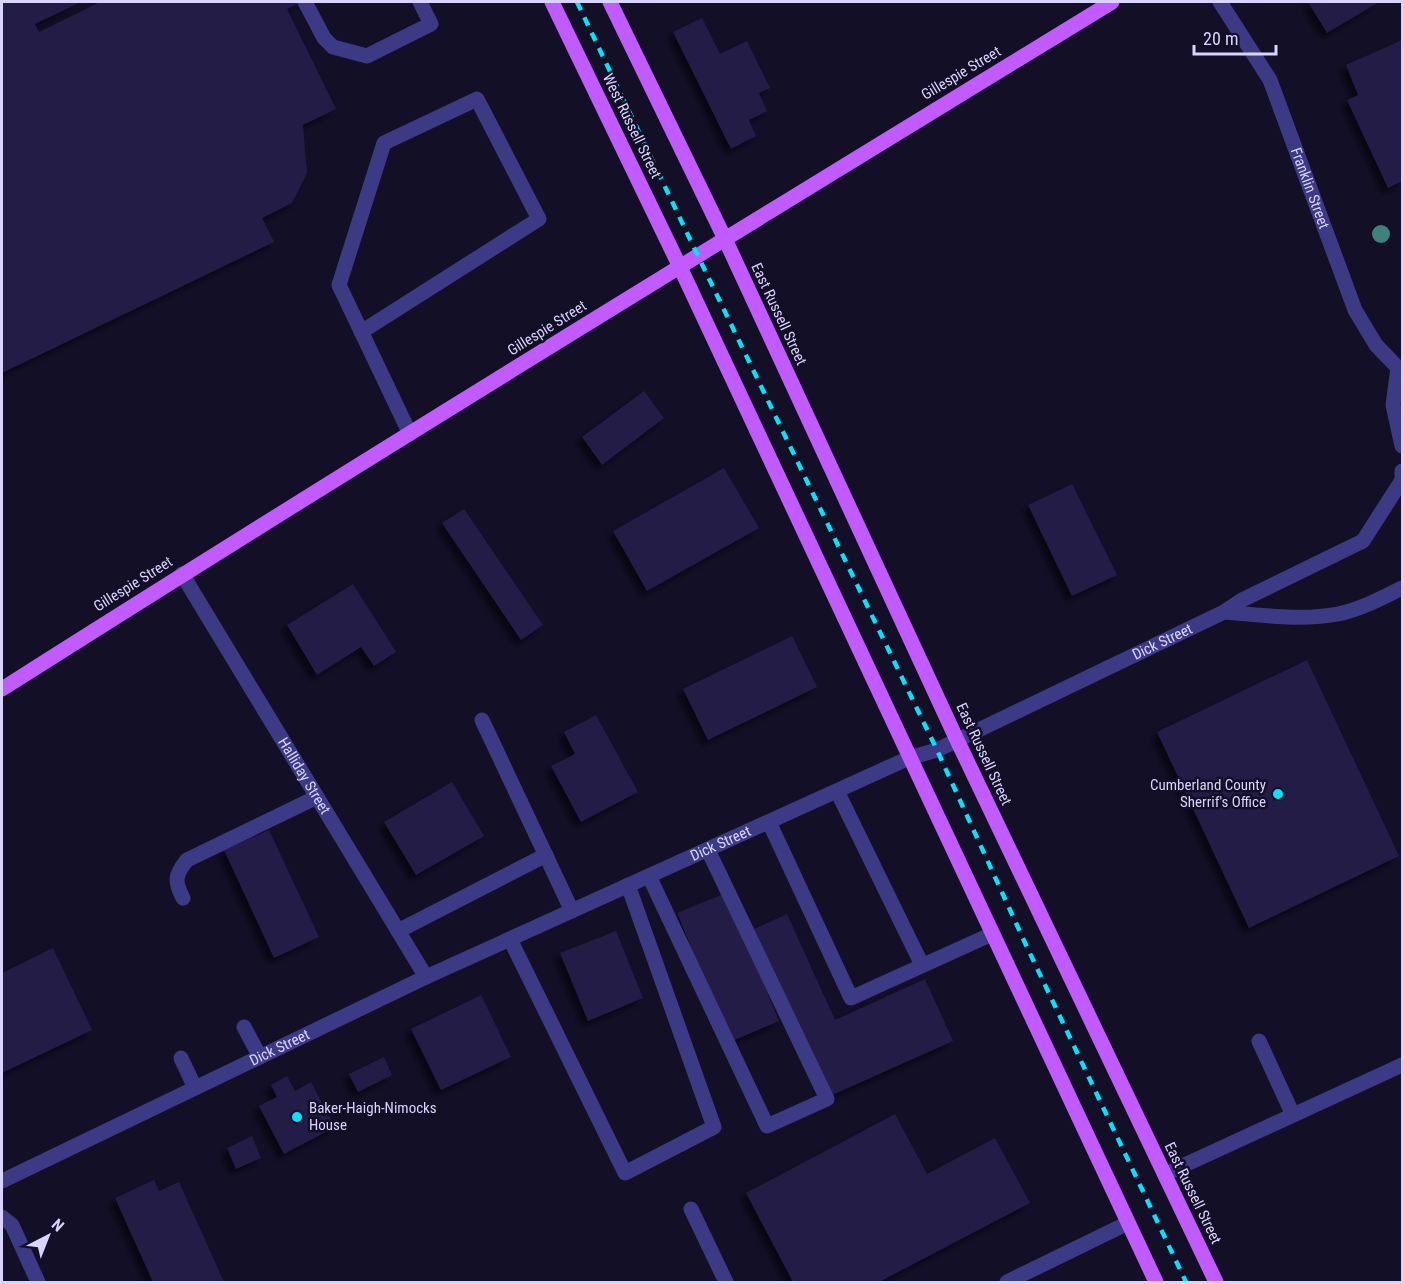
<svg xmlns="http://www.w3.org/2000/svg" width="1404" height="1284" font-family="'Roboto Condensed',sans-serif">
<defs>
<filter id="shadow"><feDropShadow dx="-5.5" dy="5.5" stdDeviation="3" flood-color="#0009"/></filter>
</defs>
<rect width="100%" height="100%" fill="#130f26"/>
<!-- building -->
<g fill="#241b47" filter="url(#shadow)">
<path d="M2 2H81L35 24 39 32 100 2H302L287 9 336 109 303 125 307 173 292 203 262 218 274 242 2 373Z"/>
<path d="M1308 2H1379L1327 33Z"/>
<path d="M702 18 720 54 747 41 770 88 759 93 767 111 749 120 756 136 731 149 673 32Z"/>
<path d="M1402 40V181L1388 188 1347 100 1358 95 1346 65Z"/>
<path d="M644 391 664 418 602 465 582 437Z"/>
<path d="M724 468 759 528 647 591 613 531Z"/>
<path d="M1072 484 1117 575 1072 596 1028 505Z"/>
<path d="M464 509 543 625 521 640 442 523Z"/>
<path d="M353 584 396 652 374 666 361 647 317 675 287 625Z"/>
<path d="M792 636 817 687 708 740 683 689Z"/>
<path d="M1307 660 1399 856 1249 928 1157 732Z"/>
<path d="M596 715 638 792 581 822 551 766 575 754 564 732Z"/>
<path d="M452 782 484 836 416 875 384 822Z"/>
<path d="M269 830 319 937 274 958 224 850Z"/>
<path d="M726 893 779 1021 730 1042 677 913Z"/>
<path d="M787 914 835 1020 925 979 953 1041 830 1096 754 929Z"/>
<path d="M616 931 643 998 588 1021 560 953Z"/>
<path d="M53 948 92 1030 2 1073V973Z"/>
<path d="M481 995 511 1057 441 1090 411 1029Z"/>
<path d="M384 1057 392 1075 358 1092 349 1074Z"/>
<path d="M287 1076 295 1091 311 1082 335 1127 284 1154 259 1106 277 1097 271 1085Z"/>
<path d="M895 1114 927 1174 995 1138 1030 1203 879 1282H793L746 1193Z"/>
<path d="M252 1136 261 1158 236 1169 227 1148Z"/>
<path d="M154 1180 159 1191 179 1182 224 1282H153L115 1198Z"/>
</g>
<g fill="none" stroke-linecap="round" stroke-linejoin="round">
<!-- minor -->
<g stroke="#3d3a85" stroke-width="15">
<path d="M305 2 324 38 333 47 367 56 431 24 420 2"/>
<path id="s1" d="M1220 2 1270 80 1355 310 1376 345 1402 372"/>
<path d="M361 332 539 219 477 99 384 143 339 285 410 434"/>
<path d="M1398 368 1393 405 1402 446"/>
<path id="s2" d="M182 574 426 977"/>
<path d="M1224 612C1262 615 1301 621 1338 614 1361 609 1382 598 1402 588"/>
<path d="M482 720 572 911"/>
<path d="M837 791 922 965"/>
<path d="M769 822 851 998 992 934"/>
<path d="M649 876 767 1126 827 1099 708 850"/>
<path d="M183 898C174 881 175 875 187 860L317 797"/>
<path d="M398 931 546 855"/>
<path d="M510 939 625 1173 714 1127 628 885"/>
<path d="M244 1027 260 1057"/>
<path d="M1259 1041 1293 1115"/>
<path d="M181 1058 195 1088"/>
<path d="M1165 1174 1402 1065"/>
<path id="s3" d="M2 1181 426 977 909 758 937 750 1224 612 1242 600 1363 541 1402 480V471"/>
<path d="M691 1209 726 1282"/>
<path d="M2 1217 12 1225 38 1282"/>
<path d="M1007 1282 1128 1223"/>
</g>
<!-- major -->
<g stroke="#c25bff" stroke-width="15">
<path d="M552 2 680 267 1156 1282"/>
<path d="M610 2 725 239 957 740 1216 1282"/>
<path d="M2 689C369 456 741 229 1112 2"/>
</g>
<!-- rail -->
<path stroke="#00e5ff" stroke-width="4.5" stroke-dasharray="9 8" stroke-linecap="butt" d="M577 2 698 256 937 750 1026 945 1186 1282"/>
</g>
<!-- trees -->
<circle fill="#3d827b" cx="1381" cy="234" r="9"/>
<!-- markers -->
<g fill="#00e5ff" stroke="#130f26" stroke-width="2">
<circle cx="1278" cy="794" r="6"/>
<circle cx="297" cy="1117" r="6"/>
</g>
<g text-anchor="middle" stroke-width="5" stroke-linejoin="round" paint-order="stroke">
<!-- street labels -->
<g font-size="15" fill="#d9d4ff" stroke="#130f26">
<text transform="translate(961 73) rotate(-31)" y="5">Gillespie Street</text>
<text transform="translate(632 126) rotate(64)" y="5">West Russell Street</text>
<text dy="5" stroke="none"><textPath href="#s1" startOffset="208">Franklin Street</textPath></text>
<text transform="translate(779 314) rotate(65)" y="5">East Russell Street</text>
<text transform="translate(547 328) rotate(-32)" y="5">Gillespie Street</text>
<text transform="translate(133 584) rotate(-32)" y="5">Gillespie Street</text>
<text dy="5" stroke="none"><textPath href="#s3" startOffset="1280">Dick Street</textPath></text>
<text transform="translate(984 754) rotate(65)" y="5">East Russell Street</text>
<text dy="5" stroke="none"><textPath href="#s2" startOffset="236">Halliday Street</textPath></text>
<text dy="5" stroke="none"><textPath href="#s3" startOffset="794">Dick Street</textPath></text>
<text dy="5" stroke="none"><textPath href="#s3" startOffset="308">Dick Street</textPath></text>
<text transform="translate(1193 1193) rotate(64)" y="5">East Russell Street</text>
</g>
<!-- poi labels -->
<g font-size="15" fill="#d9d4ff" stroke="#130f26" text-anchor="end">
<text x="1266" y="790">Cumberland County<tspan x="1266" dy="17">Sherrif's Office</tspan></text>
<text x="309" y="1113" text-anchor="start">Baker-Haigh-Nimocks<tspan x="309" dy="17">House</tspan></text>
</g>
</g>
<!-- border -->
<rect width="1404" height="1284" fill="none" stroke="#d9d4ff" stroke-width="6"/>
<!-- north arrow -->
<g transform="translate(48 1236) rotate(42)" stroke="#130f26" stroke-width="4.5" paint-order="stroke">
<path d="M0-4.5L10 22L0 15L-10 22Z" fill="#d9d4ff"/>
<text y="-9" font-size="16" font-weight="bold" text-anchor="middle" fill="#d9d4ff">N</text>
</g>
<!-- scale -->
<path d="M1194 45v9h82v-9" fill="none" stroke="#d9d4ff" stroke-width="3"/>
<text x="1203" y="45" font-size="18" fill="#d9d4ff" stroke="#130f26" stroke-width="4.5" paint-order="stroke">20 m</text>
</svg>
